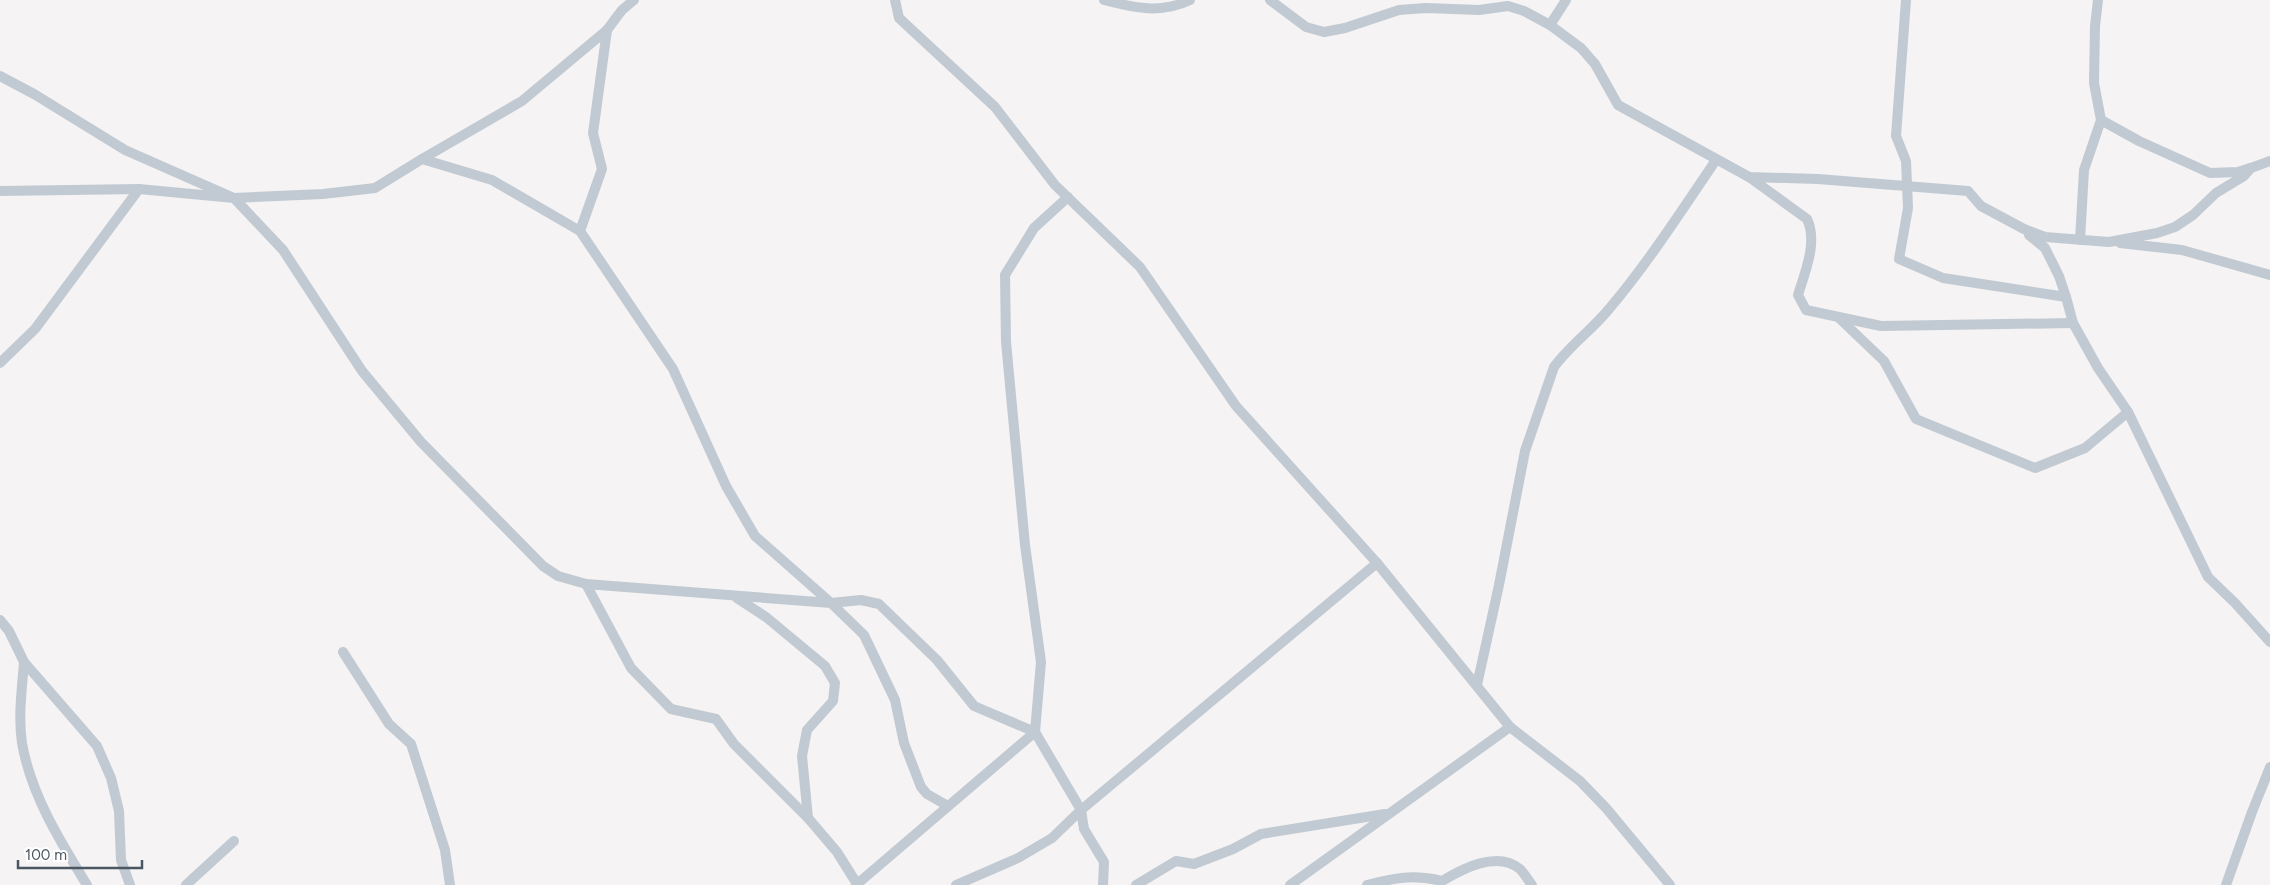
<svg xmlns="http://www.w3.org/2000/svg" width="2270" height="885" font-family="Figtree,sans-serif">
<rect width="100%" height="100%" fill="#f5f3f3"/>
<g fill="none" stroke-linecap="round" stroke-linejoin="round">
<!-- minor -->
<g stroke="#c1cad2" stroke-width="10">
<path d="M634 0 622 10 607 30 593 133 602 169 580 231 673 369 726 486 755 536 831 603 864 635 895 700 904 743 921 787 927 794 948 806"/>
<path d="M895 0 899 18 995 107 1055 185 1140 267 1236 406 1377 563 1510 727 1580 781 1606 808 1670 885"/>
<path d="M1104 0C1134 8 1161 14 1190 0"/>
<path d="M1270 0 1306 27 1324 32 1345 28 1399 10 1426 8 1479 10 1508 6 1524 11 1550 25 1581 48 1595 64 1618 105 1749 177 1818 179 1968 191 1981 206 2024 229 2045 237 2109 242 2157 233 2175 227 2193 215 2216 193 2244 176 2251 168 2270 161"/>
<path d="M1906 0 1896 136 1906 161 1908 208 1899 259 1943 278 2066 297 2073 323 2098 368 2128 412 2208 577 2235 603 2270 642"/>
<path d="M1550 25 1566 0"/>
<path d="M0 76 34 94 125 150 234 198 283 250 362 371 421 442 543 566 558 576 586 584 831 603 861 600 879 604 937 660 974 706 1035 732 1041 662 1025 545 1006 342 1005 275 1034 228 1068 197"/>
<path d="M2101 120 2139 141 2210 173 2238 172 2250 168"/>
<path d="M422 159 522 101 607 30"/>
<path d="M1749 177 1807 219C1818 242 1805 272 1798 295L1806 310 1881 326 2073 323"/>
<path d="M0 191 139 189 234 198 323 194 375 188 422 159 492 180 580 231"/>
<path d="M2029 235 2045 248 2059 276 2066 297"/>
<path d="M2080 240 2084 170 2101 120 2094 83 2095 26 2098 0"/>
<path d="M2120 243 2182 250 2270 275"/>
<path d="M1839 318 1884 361 1916 419 2035 468 2085 448 2128 412"/>
<path d="M0 363 35 329 139 189"/>
<path d="M586 584 631 668 671 709 716 719 734 744 808 818"/>
<path d="M737 598 766 617 825 666 835 683 833 701 807 730 802 756 808 818 837 852 857 884"/>
<path d="M0 620 9 631 24 662 97 746 111 778 119 811 121 860 130 885"/>
<path d="M343 652 389 724 411 744 445 850 450 885"/>
<path d="M24 662C22 689 18 716 22 743 31 795 60 841 87 885"/>
<path d="M1477 685 1499 585 1525 451 1554 367C1570 345 1592 330 1609 309 1648 263 1682 210 1716 160"/>
<path d="M1081 810 1084 829 1104 862 1103 885"/>
<path d="M186 885 234 841"/>
<path d="M856 885 1035 732 1081 810 1377 563"/>
<path d="M956 885 1018 858 1052 838 1081 810"/>
<path d="M1136 885 1176 861 1194 864 1233 849 1261 834 1385 814"/>
<path d="M1290 885 1510 727"/>
<path d="M1367 885C1394 878 1413 874 1442 881 1462 869 1497 850 1520 869 1524 873 1528 880 1532 885"/>
<path d="M2226 885 2252 812 2270 767"/>
</g>
</g>
<!-- scale -->
<path d="M18 860v8h124v-8" fill="none" stroke="#4a5661" stroke-width="2.5"/>
<text x="25" y="860" font-size="15" fill="#4a5661" stroke="#ffffff" stroke-width="4" paint-order="stroke">100 m</text>
</svg>
